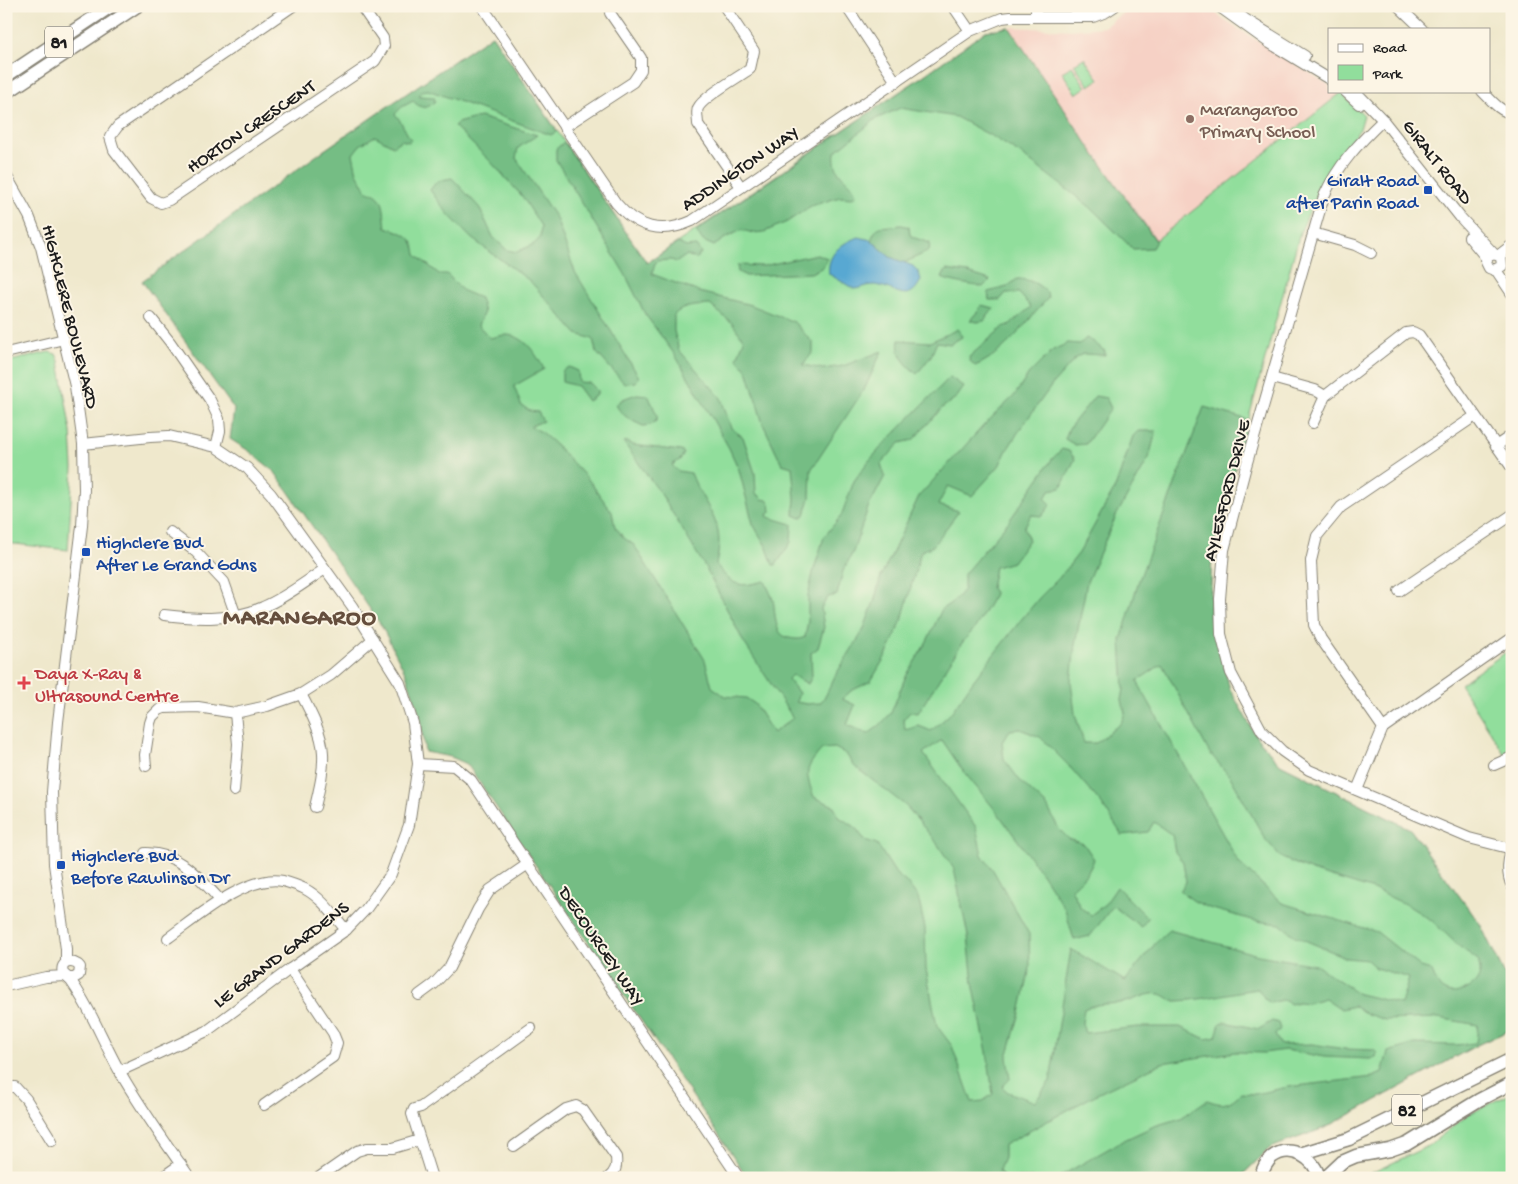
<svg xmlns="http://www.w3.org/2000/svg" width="1518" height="1184" font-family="'Gochi Hand',sans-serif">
<rect width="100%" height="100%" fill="#fcf5e5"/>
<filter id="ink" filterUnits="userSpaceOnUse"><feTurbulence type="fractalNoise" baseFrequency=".02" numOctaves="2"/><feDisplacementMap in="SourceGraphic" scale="10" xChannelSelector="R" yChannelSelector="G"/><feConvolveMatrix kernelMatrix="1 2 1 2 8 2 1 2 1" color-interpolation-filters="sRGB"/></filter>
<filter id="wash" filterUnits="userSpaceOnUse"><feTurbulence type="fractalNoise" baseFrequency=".0096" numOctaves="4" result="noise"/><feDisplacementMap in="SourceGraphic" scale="20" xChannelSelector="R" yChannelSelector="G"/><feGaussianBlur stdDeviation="1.12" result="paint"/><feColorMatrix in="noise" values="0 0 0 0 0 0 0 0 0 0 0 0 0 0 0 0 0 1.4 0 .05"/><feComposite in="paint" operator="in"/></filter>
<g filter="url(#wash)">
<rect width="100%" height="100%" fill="#efe8cc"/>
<!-- built -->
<path fill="#f6d1c5" d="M1132 6H1208L1222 19 1329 85V91L1341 93 1156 241 1088 145 1009 27 1071 30 1104 27Z"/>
<!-- green -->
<g fill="#91de9c" stroke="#567d5c">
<path d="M1009 27 1088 145 1156 240 1341 93 1364 115 1360 129 1324 178 1300 233 1212 551 1210 616 1229 689 1257 738 1280 764 1410 829 1480 924 1512 990V1029L1477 1045 1327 1127 1270 1148 1239 1178H955L320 153 492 35 647 263 923 76 986 31Z"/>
<path d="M1084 58 1099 79 1089 86 1074 64Z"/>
<path d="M1072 66 1086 87 1076 94 1062 72Z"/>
<path d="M49 352 56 354 59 361 71 432 73 468 68 550 6 543V362Z"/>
<path d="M1512 648V750L1505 755 1460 684Z"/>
<path d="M1512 1093V1178H1361L1428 1146 1469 1114Z"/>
</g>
<!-- forest -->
<g fill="#74bd84" stroke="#486c50" fill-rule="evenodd">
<path d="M1009 27 1088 145 1156 241 1152 248 1133 249 1090 207 1022 155 995 138 956 117 900 108 876 119 835 152C832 179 852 177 856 195L852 198 840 197 811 206 787 222 764 232 753 233 742 230 727 237 714 246 703 241 696 231 923 76 986 31Z"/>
<path d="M492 35 557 131 551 135 428 90 422 91 419 96 434 97 435 101C427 110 421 109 413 101L402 107 395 114C401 120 406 133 411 140L409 142 401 140 393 146 375 136 360 145 353 154 357 173 367 191C387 196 383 210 386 227 403 233 414 235 416 255L439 274H447L463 291 480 298 484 312 478 325 490 338C495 337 501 335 506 335 525 335 536 354 544 369L514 386 521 405 530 411 538 412 543 421 531 426 532 428 540 431 557 446 588 479 612 512 615 527 624 538 634 545 705 660 712 687 725 696 746 698 755 704 773 733 793 718 743 641 707 570 690 542 661 494 624 443 625 441 633 445 681 451 684 453 681 459 672 465 678 471 691 473C705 510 727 520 716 564 732 586 738 588 765 581 767 587 771 593 773 600 776 612 773 635 789 638 796 639 799 640 805 637L808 621V595L814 569 824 537 841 516 854 481 867 463 887 441 950 377 964 387 957 397 942 408 913 440 900 443 881 464 885 476 868 508 853 552 843 571 837 595 828 597 821 608 824 627 818 648 811 653 812 676 808 684 792 675 788 679 799 693 796 702 807 704 820 703 826 695 835 676 863 631 874 602 881 576 892 554 919 496 985 424 1014 396 1029 374 1053 350 1068 343 1080 344 1086 338C1095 341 1097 346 1105 351V355L1083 354 1075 359 1052 385 1019 431 1007 450 999 466 972 496 948 486 938 505 959 511 933 546 921 551 902 620 888 652 871 681 851 691 842 699 855 705 847 725 868 734 879 726 891 713 905 678 927 641 942 609 955 600 964 589V574L1009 521 1053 458 1062 449 1069 451 1075 459 1061 488 1050 490 1045 498 1051 504 1042 516 1031 515 1024 528 1029 540 1013 562 995 567 991 588 995 594 975 628 962 643 918 713 910 712 904 719 905 730 919 726 931 731 950 714 973 681 1020 621 1040 597 1059 578 1079 553 1115 488 1133 436 1138 431H1156L1149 458 1116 516 1087 582 1075 645 1071 681 1075 714 1084 743H1096L1121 723 1125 713 1122 700 1124 689 1121 640 1139 580 1204 407 1249 420 1212 551 1210 616 1230 689 1257 738 1280 764 1410 829 1480 924 1512 990V1029L1477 1045 1327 1127 1270 1148 1239 1178H1057L1122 1141 1154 1126 1181 1118 1207 1100C1224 1106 1228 1105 1241 1093L1255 1094 1288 1087 1373 1077 1382 1073 1388 1052 1415 1044 1455 1045 1476 1043 1478 1025 1438 1018 1385 1020 1367 1014 1354 1006 1341 1009 1325 998 1308 1003 1298 1002 1291 1004 1283 1000 1270 1003 1265 999 1258 989C1231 992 1205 1000 1177 1001 1171 1002 1166 995 1160 994 1149 992 1137 999 1126 1002 1112 1005 1098 1002 1084 1009L1082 1023 1085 1033 1138 1027H1180L1206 1039 1216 1037 1220 1023 1224 1022 1259 1029 1272 1021 1278 1023 1280 1029 1275 1035 1281 1045 1312 1044 1345 1049 1374 1050 1377 1053 1376 1057 1370 1059 1324 1057 1285 1050 1264 1053 1235 1052 1162 1063 1097 1094 1004 1145V1158L999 1170 1004 1178H748L467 764 451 757 425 752 419 713 406 674 381 625 274 471 249 451 230 439 234 409 142 281 320 153ZM1162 664 1209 752 1231 778 1265 839 1282 858 1312 871 1377 891 1407 905 1431 920 1460 947 1478 960C1480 967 1481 973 1478 979 1472 990 1453 997 1443 990 1435 984 1435 976 1431 970L1421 967 1377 932 1282 903 1239 863 1137 681ZM1020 729 1040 737 1068 765 1101 803 1122 835 1148 832 1154 822 1172 835 1175 852 1183 862 1186 882 1180 891 1194 901 1209 908 1256 921 1280 924 1295 936 1347 958 1367 960 1376 968 1409 978 1401 1004 1359 994 1316 965 1258 955 1169 930 1158 940 1125 981 1071 949 1050 1081 1035 1102 1008 1092 1002 1087 1010 1079 1007 1057 1020 1013 1030 968 1029 934 993 870 982 855 976 827 923 753 942 740 963 771 997 812 1043 875 1065 909 1074 940 1090 936 1113 906 1141 927 1148 918 1117 887 1106 903 1091 915 1081 908 1071 889C1082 880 1090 872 1094 859L1084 844 1069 839 1059 829 1047 806 1021 782 1004 759 1002 742 1010 730ZM835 748 846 754 854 766 906 806 936 842 954 869 968 936 973 983 987 1052 993 1094 983 1101 972 1102 952 1046 937 1026 926 969 925 928 918 897 907 883 896 874 877 844 865 840 854 826 839 817 834 806 814 797C805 772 804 770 822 749Z"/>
<path d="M480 117 537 135 518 148 516 158 556 218 575 272 639 377 636 382 624 383 596 352 593 339 577 334 530 281 471 238 448 214 430 190 437 181 452 178 479 207 493 237 507 250 517 252 534 244 540 238 541 226 522 196 489 160 454 126 457 123Z"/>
<path d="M564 142 647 263 678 243 686 247 696 246 701 253 696 259 687 255 677 262 671 260 656 261 652 274 699 292 751 305 794 322 813 343V352L803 365 823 369 843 366 882 351 865 388 811 470 810 498 805 515 801 518 794 515 795 498 792 467 782 464 763 424 747 370 737 358 744 340 732 323 710 305C697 306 683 305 674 315V331L679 350 721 398 731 428 743 437 755 473 756 494 759 495 762 499 767 500 770 503 771 512 767 515 768 517 792 524 791 542 776 565H773L767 548 753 524 739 470 729 448 697 392 675 355 645 314 625 274 556 160V149Z"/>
<path d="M902 225 909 227 910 235 915 238 930 243 929 251 904 263 890 257 871 240 874 233 879 227Z"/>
<path d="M817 254 827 258 823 267 811 273 746 276 738 272 737 265 763 266Z"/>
<path d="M946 270 968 273 990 280 983 287C976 286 946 281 942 278Z"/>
<path d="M1017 279C1030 279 1038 284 1047 292L1048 298C1026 322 1006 353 975 366L970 361 969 357 1003 327 1009 325 1031 307 1019 293H1006L1000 300H989L988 292 1007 287Z"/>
<path d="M981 305 994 308 984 321 977 322 970 320 979 310Z"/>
<path d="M958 329 962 337 950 344 937 342 931 356 917 374C906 364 896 356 899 340L930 342Z"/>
<path d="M569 367 578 371 579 382 590 383 597 390V395L588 401 577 386 562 382V371Z"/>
<path d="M637 394 648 395 657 415V420L651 425 643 426C632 421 622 416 616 405 621 398 629 397 637 394Z"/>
<path d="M1095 396 1106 398 1111 408 1086 444 1075 445 1065 439 1069 428Z"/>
</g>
<!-- water -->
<path fill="#58a8d2" stroke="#3a6277" d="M859 237 871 240 890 257 913 266 919 273 921 280C908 308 893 285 873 285 866 285 861 289 854 289L829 274C826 255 842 242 859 237Z"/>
</g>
<g filter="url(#ink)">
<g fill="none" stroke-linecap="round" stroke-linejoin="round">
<!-- minor casing -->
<g stroke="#868274" stroke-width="12">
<g id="minor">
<path d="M293 6 118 126 110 137 114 150 151 198 161 203 169 200 375 61 384 46 383 38 361 6"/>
<path d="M482 6 616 203C637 228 661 235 692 221L970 31 1002 18 1010 17H1093L1106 12 1115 6"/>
<path d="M724 6 754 51 750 69C739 77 703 97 698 108 696 113 698 119 698 124L741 187"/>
<path d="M846 6 896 82"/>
<path d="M953 6 970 31"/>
<path d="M1218 6 1268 42 1329 79"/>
<path d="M1228 6 1245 19 1305 56"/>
<path d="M1398 6 1422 29"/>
<path d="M1036 17V6"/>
<path d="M1345 91 1359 104"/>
<path d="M1355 91 1383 120 1460 217 1494 254 1501 257 1502 266 1494 270 1489 268 1486 262 1488 256 1494 254"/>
<path d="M1482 91C1491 100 1500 112 1512 113"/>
<path d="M1383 120C1359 143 1338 165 1324 196L1246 466 1224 550 1220 599 1221 634 1231 673 1262 731 1282 751 1309 770 1469 838 1512 849"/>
<path d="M564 127 633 82 641 70V58L610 13"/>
<path d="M6 175 29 216 41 247 75 386 83 444 84 490 82 526 58 722 52 792 54 864 66 949V963"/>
<path d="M1313 233 1355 245 1371 253"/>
<path d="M1469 237 1487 259"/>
<path d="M1499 255 1512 245"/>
<path d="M1496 270 1512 294"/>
<path d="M151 318 170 342 210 400 219 419 220 431 216 447"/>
<path d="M6 353 64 339"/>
<path d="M1272 378 1315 390 1325 396"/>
<path d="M1313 423 1325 396 1406 333 1413 332 1419 335 1512 468"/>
<path d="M83 444 150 437 169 436 216 447 247 468 271 494 352 606 400 683 413 723 418 764 409 825 391 874 366 909 346 930 290 969 207 1031 120 1071"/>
<path d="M1496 446 1512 435"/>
<path d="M170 532 196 552 224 582 236 616"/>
<path d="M1399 591 1512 515"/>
<path d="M164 615C198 619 231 621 263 607 285 598 305 582 325 569"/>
<path d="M301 694C310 711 322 733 323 753 324 771 319 790 315 807"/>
<path d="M1383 728 1321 639 1314 625 1311 561 1317 536 1341 507 1475 416"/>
<path d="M418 764 454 766 471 780 739 1178"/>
<path d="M1494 765 1512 757"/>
<path d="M146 766 145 755 150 723 152 717 159 710 164 708 198 707 235 713 267 706 301 694 331 675 373 639"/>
<path d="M1357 790 1383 728 1512 638"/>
<path d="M234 791 238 744 235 713"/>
<path d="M1511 849C1508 862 1506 874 1512 886"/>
<path d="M145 853C178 852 199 877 220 900"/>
<path d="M168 938C196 918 247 874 283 881 290 883 299 886 305 889 322 898 334 916 346 930"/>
<path d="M68 978H74L79 975 80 967C74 959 59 961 63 973 65 976 68 978 71 981 91 1009 103 1042 120 1072 141 1109 166 1143 190 1178"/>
<path d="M6 986 46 977 66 976"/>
<path d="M419 995 434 984 449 968 478 909 490 890 528 864"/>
<path d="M6 1087H15L26 1099 52 1141"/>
<path d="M264 1105 333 1057 337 1043 333 1033 290 969"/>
<path d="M514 1146 566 1109 576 1106 583 1110 616 1157C617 1166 616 1172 608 1178"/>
<path d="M161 1178 181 1164"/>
<path d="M318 1178 357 1151 367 1148H393L420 1140"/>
<path d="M432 1178 412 1114 414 1109 421 1107 531 1028"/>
</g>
</g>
<!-- major casing -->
<g stroke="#868274" stroke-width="15">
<g id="major">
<path d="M6 76 111 6"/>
<path d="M6 93 137 6"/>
<path d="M1300 1154 1349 1139 1512 1059"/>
<path d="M1260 1178C1263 1170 1265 1163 1272 1157 1291 1143 1315 1158 1319 1178"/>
<path d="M1325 1178 1342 1162 1356 1156 1390 1150 1407 1144 1479 1100 1512 1083"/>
</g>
</g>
<!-- minor -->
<use href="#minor" stroke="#fff" stroke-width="10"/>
<!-- major -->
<use href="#major" stroke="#fff" stroke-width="12"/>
</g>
</g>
<!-- markers -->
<circle fill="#8d6e63" stroke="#fcf5e5" stroke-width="2" cx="1190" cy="119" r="5"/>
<g fill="#1a4fb4" stroke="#fcf5e5" stroke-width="2">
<rect x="1423" y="185" width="10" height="10" rx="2.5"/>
<rect x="81" y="547" width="10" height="10" rx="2.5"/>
<rect x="56" y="860" width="10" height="10" rx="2.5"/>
</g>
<path fill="#e0444e" stroke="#fcf5e5" stroke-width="2" d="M21.5 675.5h5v5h5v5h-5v5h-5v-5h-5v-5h5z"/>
<g text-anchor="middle" stroke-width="4" stroke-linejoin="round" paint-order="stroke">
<!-- shield labels -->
<g fill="#fcf5e5" stroke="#5f5d58" stroke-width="1">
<rect x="45" y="26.5" width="28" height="31" rx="4"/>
<rect x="1392" y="1094.5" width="30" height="31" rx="4"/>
</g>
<g font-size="18" font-weight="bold" fill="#1c1c1c">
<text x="59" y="48">81</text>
<text x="1407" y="1116">82</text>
</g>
<!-- education labels -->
<g font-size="19" fill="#785e54" stroke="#fcf5e5" text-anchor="start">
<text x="1200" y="115">Marangaroo<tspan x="1200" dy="22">Primary School</tspan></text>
</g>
<!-- street labels -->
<g font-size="19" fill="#1c1c1c" stroke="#fcf5e5">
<text transform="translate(250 125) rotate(-34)" y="7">HORTON CRESCENT</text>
<text transform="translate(1439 161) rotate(52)" y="7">GIRALT ROAD</text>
<text transform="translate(739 167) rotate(-34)" y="7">ADDINGTON WAY</text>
<text transform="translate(72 316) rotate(76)" y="7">HIGHCLERE BOULEVARD</text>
<text transform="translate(1225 490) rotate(-76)" y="7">AYLESFORD DRIVE</text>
<text transform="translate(603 945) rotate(56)" y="7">DECOURCEY WAY</text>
<text transform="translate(280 953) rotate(-37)" y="7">LE GRAND GARDENS</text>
</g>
<!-- transit labels -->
<g font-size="19" fill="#164399" stroke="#fcf5e5" text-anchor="start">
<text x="1418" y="186" text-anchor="end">Giralt Road<tspan x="1418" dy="22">after Parin Road</tspan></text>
<text x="96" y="548">Highclere Bvd<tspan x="96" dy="22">After Le Grand Gdns</tspan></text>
<text x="71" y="861">Highclere Bvd<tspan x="71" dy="22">Before Rawlinson Dr</tspan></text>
</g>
<!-- health labels -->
<g font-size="19" fill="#be3a42" stroke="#fcf5e5" text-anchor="start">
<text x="35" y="679">Daya X-Ray &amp;<tspan x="35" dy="22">Ultrasound Centre</tspan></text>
</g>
<!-- district labels -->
<g font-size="24" font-weight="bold" letter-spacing="1" fill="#654e3d" stroke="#fcf5e5">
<text x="300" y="624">MARANGAROO</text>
</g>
</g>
<!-- margin -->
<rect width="1518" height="1184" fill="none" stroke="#fcf5e5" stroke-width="25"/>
<!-- legend -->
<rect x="1328" y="28" width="162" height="65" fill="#fcf5e5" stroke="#a29e95"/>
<rect x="1338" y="44" width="25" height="8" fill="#ffffff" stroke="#a29e95"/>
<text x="1373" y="52" font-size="15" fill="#1c1c1c">Road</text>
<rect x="1338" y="65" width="25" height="15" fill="#91de9c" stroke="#a29e95"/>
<text x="1373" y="78" font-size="15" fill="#1c1c1c">Park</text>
</svg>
